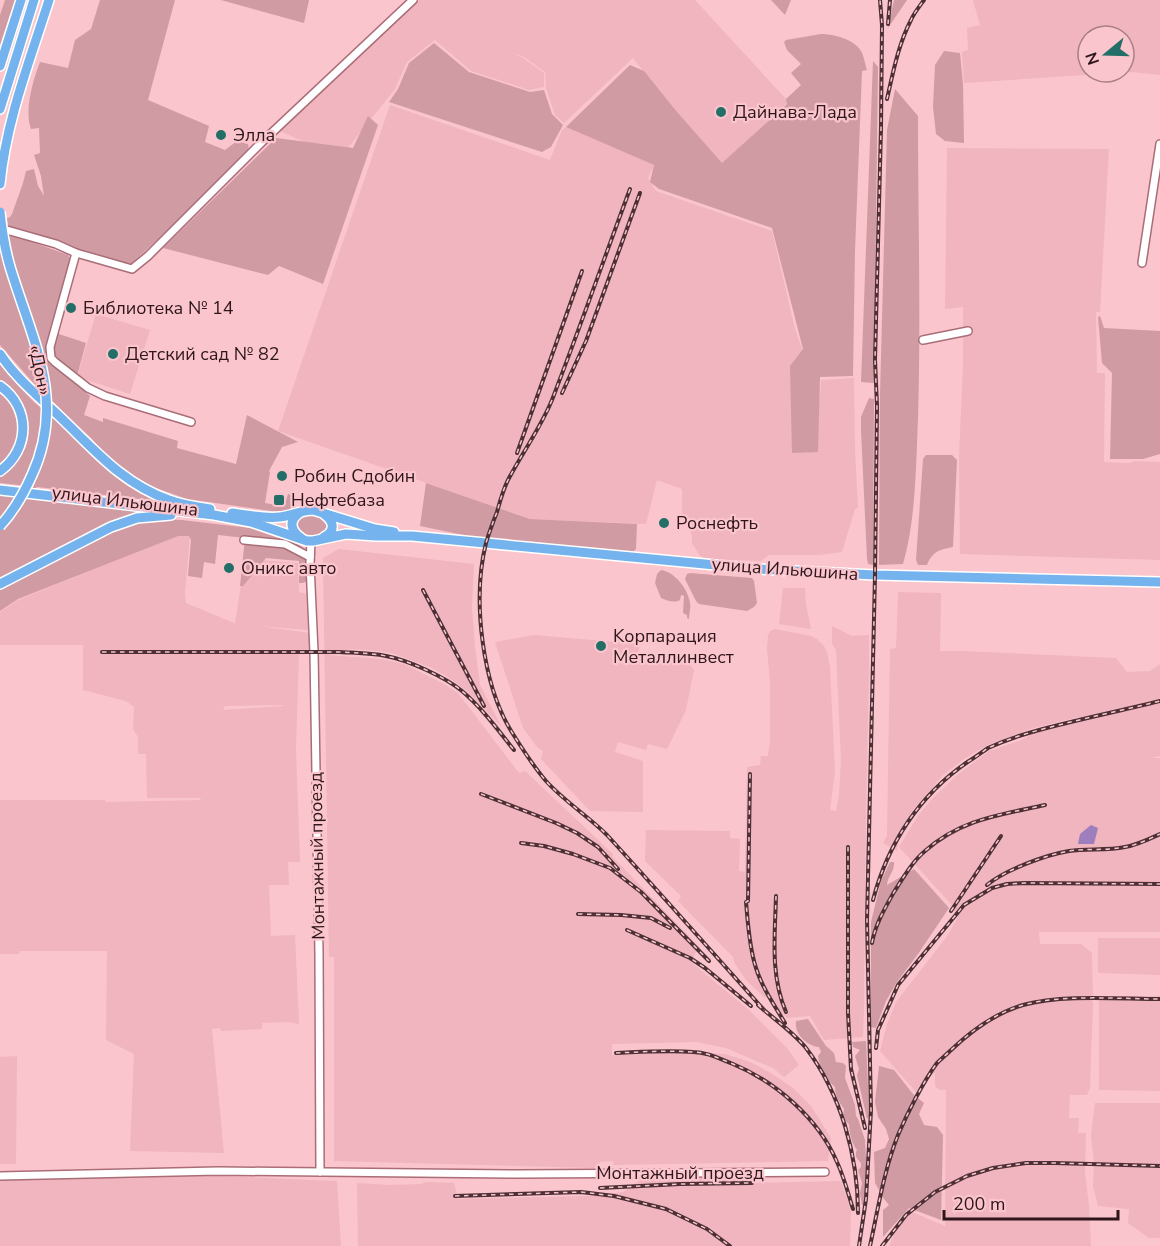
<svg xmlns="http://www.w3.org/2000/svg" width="1160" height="1246" font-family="'Nunito Sans',sans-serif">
<rect width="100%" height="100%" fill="#fbc5cd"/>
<!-- built -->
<g fill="#f0b5be" fill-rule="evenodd">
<path d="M419 0H695L786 99 787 103 722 164 676 112 633 58 564 123 555 115 546 88 545 72 524 57 512 52 523 58 544 73V87L529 90 471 71 435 40 407 62 395 89 346 150 315 147 280 131Z"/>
<path d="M973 0H1160V75L1131 72 964 83 962 52 968 50 967 28 980 25ZM1088 36H1124V72H1088Z"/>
<path d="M390 105 550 160 562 130 566 127 654 165 648 178 656 191 772 231 795 329 820 399 821 380 854 378 855 450 858 508 855 509 842 552 819 555H769L761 561 708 559 700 556 692 543V535L682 516V489L657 480 646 524 530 519 278 431Z"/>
<path d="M947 148 1109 149 1100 312H1096L1097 373H1105L1104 462 1129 463 1135 461 1160 462V560L960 554 959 457 963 364V307L945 309Z"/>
<path d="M96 314 150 330 130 394 77 377Z"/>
<path d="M185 534 190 536 185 593 186 603 234 623H235L245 560 249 559 298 563 299 592 306 594 308 630 259 626 310 633 311 650 299 651 296 749 300 862H288L289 885H269L271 936 295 935 299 1024 288 1022 262 1023V1029L221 1031 220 1028 212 1029 224 1153 130 1151 134 1054 106 1040 107 951H20L19 954H0V800H105L106 802 201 800 200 798H147L146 754H138V737L133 729 134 707 126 701 83 690V645H0V612L18 600 178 535ZM283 705V706L223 710 225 706Z"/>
<path d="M339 549 474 564 472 607 475 647 480 685 501 726 467 691 446 676 432 668 392 653 378 651 350 649 328 655 381 659 404 664 444 684 458 693 519 773 525 771 613 854 612 856 700 948 697 950 691 962 749 1010 787 1048 799 1065 784 1077 773 1068 726 1048 696 1042 612 1044V1055L690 1052 725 1054 750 1062 771 1073 793 1088 811 1106 831 1138 828 1161 614 1165 613 1161 600 1162 594 1168 334 1161V957H329L323 558Z"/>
<path d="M783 588H805L806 604 811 629 779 624Z"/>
<path d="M898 592 941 593 940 651H963L1116 658 1127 672 1150 671 1160 664V756L1152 758H1160V932H1039L1040 944H1081L1092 953 1093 1004 1090 1088 1087 1095H1070L1069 1118H1079L1078 1133H1086L1085 1172 1089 1206 1091 1246H946L945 1244V1246H889L905 1209 945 1226 946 1090H940L935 1086V1073L919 1086 916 1092 880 1051 887 1024 896 1002 948 935 958 917 951 904 899 847 919 814 932 799 957 775 989 751 1019 741 1035 733 1080 722 1079 717 1033 728 986 746 964 759 943 775 914 809 899 832 897 851 883 843 887 836 890 649 896 648Z"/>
<path d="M832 626 852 636 869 635V673L866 812 864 1008 863 1037 824 1040 810 1016 787 1018 766 997 765 998 747 981 735 964 733 957 678 901 681 896 645 861 646 830 730 831V838L740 839 739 871 745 872 747 767 760 765 761 756H768L770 740V683L767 649 768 635 770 631 775 629 811 636 817 639 824 646 827 652 830 667 835 772 830 810 836 811 839 795 841 761 836 650 832 644Z"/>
<path d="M534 635 639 644V654L661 658V656L684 657 694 670 686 710 667 749 648 744 646 750 618 742 615 752 643 761V812L590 811 541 759 543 751 537 747 523 728 495 642Z"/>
<path d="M1098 938H1160V975L1098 973Z"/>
<path d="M1099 996H1160V1091L1099 1090Z"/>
<path d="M17 1056 16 1164H0V1057Z"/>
<path d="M1095 1103H1160V1238H1149L1128 1223 1129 1209 1098 1206 1093 1186 1094 1163 1091 1135Z"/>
<path d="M221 1176 337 1181 341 1246H0V1180L103 1177Z"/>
<path d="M755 1177V1183L841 1181 851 1211 850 1246H358L357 1183 389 1185 421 1184 426 1182 454 1183 458 1199 590 1196 623 1192 642 1179Z"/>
</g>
<!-- green -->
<g fill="#d09ba3">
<path d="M5 0H15L0 45V15Z"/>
<path d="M100 0H175L148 100 209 126 205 142 225 150 237 141 248 144 249 150 211 190 130 265 81 253 15 228 8 225 7 218 10 217 12 214 23 183 26 171 34 169 38 186 44 196 41 176 34 155 40 153 39 128 31 129C24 111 33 80 40 62L68 68 75 40 91 29Z"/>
<path d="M221 0H309L304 23Z"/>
<path d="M771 0H791L785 15Z"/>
<path d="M894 0H907L888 28Z"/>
<path d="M821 34C833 34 854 39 861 51 864 56 865 64 867 70L862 71 855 251 853 376 820 377 818 452 792 453 790 366 803 349 772 228 659 189 650 182 654 165 566 127 630 65 644 71 677 112 722 163 787 104 786 99 801 85 791 73 801 64 787 50 784 42 786 40Z"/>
<path d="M434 43 469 72 530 92 544 90 552 114 563 125 551 147 542 152 389 102 398 89 409 63Z"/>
<path d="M944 51 960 53 963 84 964 143 945 141 936 134 933 107 935 65Z"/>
<path d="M873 61 878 67 874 383 861 382Z"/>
<path d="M895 89 918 116C918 216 921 318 918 418 916 465 916 519 903 564L879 565 880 394 887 130Z"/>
<path d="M368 116 378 125 323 284 279 266 268 275 163 248 276 138 353 148Z"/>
<path d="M0 232 13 235 68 255 75 269 56 333 86 343 75 383 90 396 84 415 103 422V418L178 441 177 448 236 464 247 415 298 442 282 447 269 471 270 472 265 503 282 506 285 504 288 494 294 496 295 499 294 506 287 511 278 512 187 499 150 486 129 475 111 460 91 438 37 387 0 345Z"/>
<path d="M1100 316 1104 328 1160 331V454L1143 459H1110L1112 373 1102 363 1098 317Z"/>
<path d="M0 363C10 377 22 390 34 402 42 409 51 415 59 423 88 452 117 487 157 500V501L37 487 33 491 19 485 0 483V476C40 451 36 407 0 381Z"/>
<path d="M0 391C21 411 26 446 0 465Z"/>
<path d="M869 398 874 399 873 565 868 564 867 559 861 430V417Z"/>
<path d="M926 455H952L957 460 953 547C950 548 947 548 944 549 935 551 930 557 927 565H918L916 560 923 459Z"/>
<path d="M426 483 530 519 637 524 636 549 631 554 473 537 420 526Z"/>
<path d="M0 495 150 511 122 517 105 523 0 578Z"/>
<path d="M311 515 321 517 327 523V531C318 539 309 536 299 531L295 523 300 518Z"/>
<path d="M161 519 182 520 250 528 299 545 306 551 308 558 307 581 303 583H299V561L266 558 243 586H240L245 538 218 535 215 564 204 562 202 578 188 576 191 540 189 536H178L18 599 0 611V590L10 584 102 536 122 527 142 522Z"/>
<path d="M661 570C675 572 688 589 690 603 691 608 689 614 689 619L687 618V615L683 613 684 596 681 595 680 600C675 603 667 601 661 598L655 583 657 574Z"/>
<path d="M690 573 752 578 754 581 757 603 754 607 747 611 699 604 696 601 685 579 687 574Z"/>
<path d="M890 862H894C895 871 888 875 887 885L914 869 949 908 918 954 897 982 886 1001 876 1028 871 1027V922L881 881Z"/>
<path d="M808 1019 826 1046 834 1053 836 1062 843 1063 846 1066 845 1078 855 1105 856 1116 858 1119 865 1140 867 1177 864 1205H862L860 1193 862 1183 858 1170 861 1167V1163C857 1159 854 1155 857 1150 852 1144 849 1132 849 1124 844 1121 843 1115 844 1109 839 1102 835 1095 835 1087 827 1081 819 1066 818 1056L821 1052 819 1047C807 1046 794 1034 796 1021Z"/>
<path d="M866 1041 869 1108V1117L867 1119 857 1075 859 1069 855 1056 860 1050 853 1047 852 1042Z"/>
<path d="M879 1066 894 1070 913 1094 924 1103 919 1114 924 1125 937 1127 943 1135 941 1220 909 1208 883 1237V1210L889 1205 884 1199 875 1183 874 1152 885 1148 889 1139 886 1129 878 1117 875 1102Z"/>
</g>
<!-- water -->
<path fill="#9e7ebc" d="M1091 825 1098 828 1094 844H1078L1080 834Z"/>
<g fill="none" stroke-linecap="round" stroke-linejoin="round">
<!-- minor casing -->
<g stroke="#aa6d78" stroke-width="10">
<g id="minor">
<path d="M0 228 56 244 76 253 132 269 148 256 263 141 413 0"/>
<path d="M76 253 50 347 51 358 55 362 88 388 105 396 191 422"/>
<path d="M1142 263 1160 144"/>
<path d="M923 340 968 331"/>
<path d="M244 540 285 544 310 557"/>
<path d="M311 541 310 564 314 652 319 953 320 1172"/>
<path d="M0 1176 218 1171 519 1174 825 1172"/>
</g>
</g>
<!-- highway casing -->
<g stroke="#fff" stroke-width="12">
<g id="highway">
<path d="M0 66 21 0"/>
<path d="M0 109 34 0"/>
<path d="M0 184C6 121 30 60 49 0"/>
<path d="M0 354C15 377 37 395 57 414 93 448 121 483 169 500 182 505 196 507 210 509"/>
<path d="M0 386C31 408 30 449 0 471"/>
<path d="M0 490 214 515 251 522 307 541H313L346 534 376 536H412L757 569 875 575 1160 582"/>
<path d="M232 513C248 515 264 519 280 517 292 516 302 510 313 510L375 529 394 532"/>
<path d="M299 513C288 521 291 531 301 538"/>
<path d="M324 537C336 531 334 521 324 514"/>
<path d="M0 584 111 527 137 518 171 515"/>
</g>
</g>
<!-- minor -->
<use href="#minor" stroke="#fff" stroke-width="7"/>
<!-- highway -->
<use href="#highway" stroke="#74b3ed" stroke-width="9"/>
<!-- rail casing -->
<g stroke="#4d3035" stroke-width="4">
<g id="rail">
<path d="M888 24 890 0"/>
<path d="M887 99C893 73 898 45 911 20 914 13 919 7 924 0"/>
<path d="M630 189C604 259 579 330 552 400 540 429 522 453 508 480 503 490 500 501 497 512 493 522 489 533 486 543 472 599 482 686 513 734 523 750 534 767 546 781 564 801 588 816 607 835 660 893 712 952 764 1010"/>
<path d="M562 393 586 341 640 193"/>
<path d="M517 453 582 271"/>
<path d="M423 590 484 706"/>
<path d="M102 652H340C356 653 371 653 386 656 408 660 445 677 462 691 482 708 498 730 514 750"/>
<path d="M750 774 748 901 746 902C748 923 749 947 756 968 762 987 774 1005 785 1023"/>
<path d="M481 794 556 823 577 833 598 847 618 869"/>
<path d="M521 843 544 846 573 854 610 868 641 892 709 961"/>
<path d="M848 847V1013L851 1069 865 1128"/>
<path d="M987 885C1005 870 1045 855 1069 851 1087 848 1106 851 1125 847 1137 845 1149 839 1160 834"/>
<path d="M776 896C775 935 770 975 786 1012"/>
<path d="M873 900C888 843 920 794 969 761 976 757 982 752 988 748 1016 735 1046 728 1075 721 1104 714 1132 708 1160 701"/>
<path d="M951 911 1001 836"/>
<path d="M578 914 621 915 651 918 670 928"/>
<path d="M627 930 690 958 705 968 751 1006"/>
<path d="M872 943C875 925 885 908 894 892 903 878 912 862 925 851 961 819 1000 815 1045 805"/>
<path d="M758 1005C774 1019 793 1032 806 1048 841 1094 858 1156 858 1213"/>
<path d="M876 1048 878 1030 898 985 964 905 992 888 1007 884 1024 883 1160 884"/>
<path d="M616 1053C641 1052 668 1050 693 1052 707 1052 720 1059 733 1064 776 1082 818 1118 837 1162 844 1177 848 1193 853 1209"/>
<path d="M600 1188 680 1184 752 1183"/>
<path d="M455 1196 581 1192 614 1196 666 1209 707 1229 730 1246"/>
<path d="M859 1246 866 1199 871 1110 867 920 875 575 877 406 875 360 881 128 882 25 880 0"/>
<path d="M870 1246C878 1209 884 1170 898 1135 907 1114 923 1082 937 1063 941 1059 946 1055 950 1051 971 1031 995 1013 1023 1005 1063 994 1119 999 1160 999"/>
<path d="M882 1246 906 1215 935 1192 967 1176 993 1168 1026 1163H1055L1160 1166"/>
</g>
</g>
<!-- rail -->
<use href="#rail" stroke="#fbc5cd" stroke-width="1.5" stroke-dasharray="4.5" stroke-linecap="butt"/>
<!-- highway-bridge casing -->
<g stroke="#fff" stroke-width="12" stroke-linecap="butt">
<path id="highway-bridge" d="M0 526C14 511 24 493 32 475 66 401 33 342 11 270 5 251 2 231 0 212"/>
</g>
<!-- highway-bridge -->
<use href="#highway-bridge" stroke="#74b3ed" stroke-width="9"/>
</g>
<!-- markers -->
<g fill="#246e68" stroke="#fbc5cd" stroke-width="2">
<circle cx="721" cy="112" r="6"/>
<circle cx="221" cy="135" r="6"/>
<circle cx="71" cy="308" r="6"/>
<circle cx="113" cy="354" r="6"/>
<circle cx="282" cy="476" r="6"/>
<rect x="273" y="494" width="12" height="12" rx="3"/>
<circle cx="664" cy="523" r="6"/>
<circle cx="229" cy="568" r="6"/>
<circle cx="601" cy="646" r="6"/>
</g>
<g text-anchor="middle" stroke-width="4.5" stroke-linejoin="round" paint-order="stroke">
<!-- poi labels -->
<g font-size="18" fill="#2e161a" stroke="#fbc5cd" text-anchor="start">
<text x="733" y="118">Дайнава-Лада</text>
<text x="233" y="141">Элла</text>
<text x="83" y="314">Библиотека № 14</text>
<text x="125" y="360">Детский сад № 82</text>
<text x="294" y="482">Робин Сдобин</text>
<text x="291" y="506">Нефтебаза</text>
<text x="676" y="529">Роснефть</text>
<text x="241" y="574">Оникс авто</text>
<text x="613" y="642">Kорпарация<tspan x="613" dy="21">Металлинвест</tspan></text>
</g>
<!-- street labels -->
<g font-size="18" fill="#2e161a" stroke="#fbc5cd">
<text transform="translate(40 370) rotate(78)" y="6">«Дон»</text>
<text transform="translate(125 501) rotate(7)" y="6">улица Ильюшина</text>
<text transform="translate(785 569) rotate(4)" y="6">улица Ильюшина</text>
<text transform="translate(317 856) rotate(-91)" y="6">Монтажный проезд</text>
<text x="680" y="1179">Монтажный проезд</text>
</g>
</g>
<!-- north arrow -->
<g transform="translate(1106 54) rotate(251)"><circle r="28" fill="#fbc5cd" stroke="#a97f85" stroke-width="1.5"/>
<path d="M0-4.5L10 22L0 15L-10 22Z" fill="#246e68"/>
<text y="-9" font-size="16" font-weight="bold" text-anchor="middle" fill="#2e161a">N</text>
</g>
<!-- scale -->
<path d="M944 1210v9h174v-9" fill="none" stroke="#2e161a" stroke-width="3"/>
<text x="953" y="1210" font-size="18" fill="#2e161a" stroke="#fbc5cd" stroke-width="4.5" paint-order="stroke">200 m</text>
</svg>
